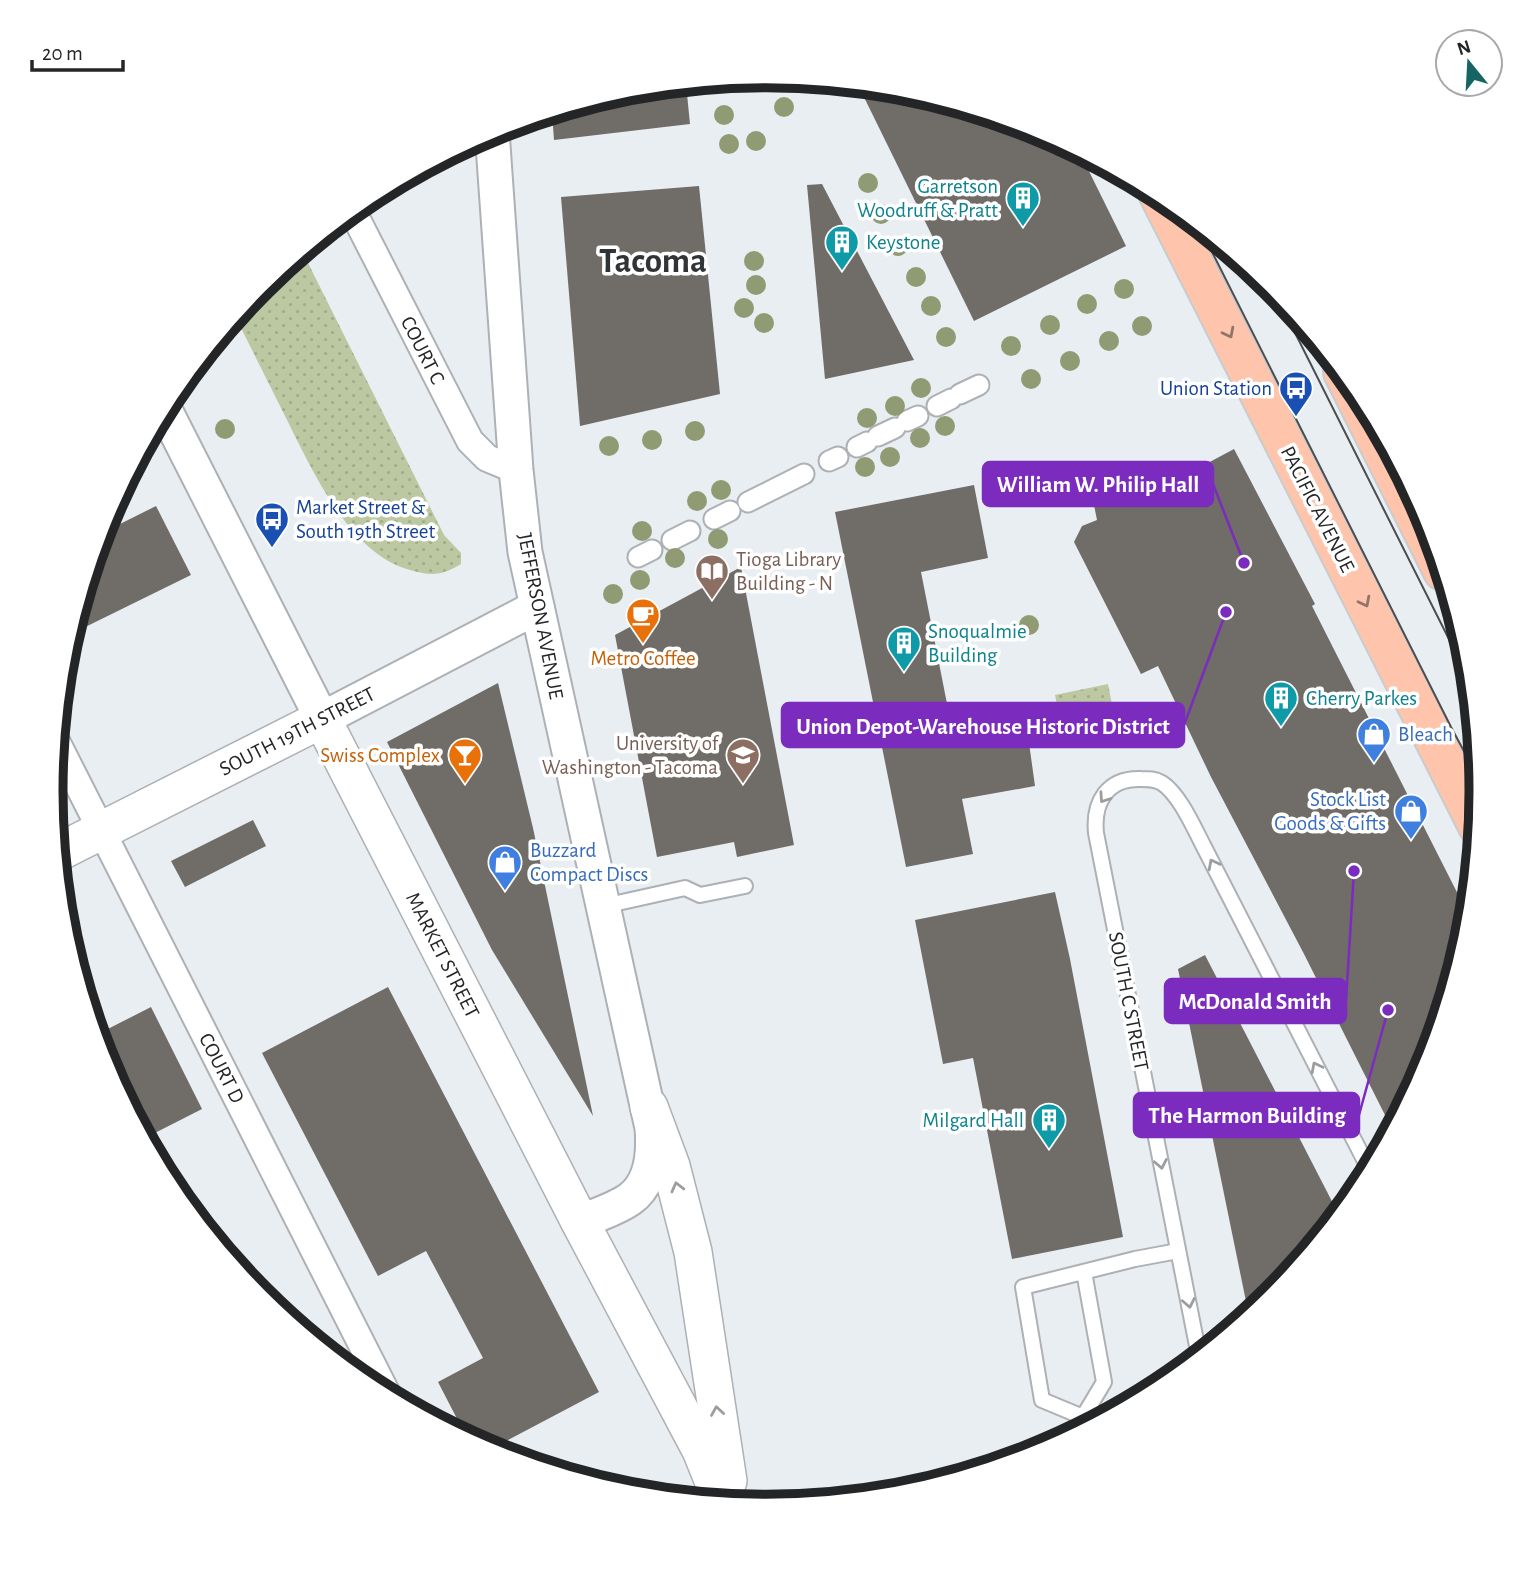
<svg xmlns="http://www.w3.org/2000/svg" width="1532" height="1582" font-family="'Alegreya Sans',sans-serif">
<defs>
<pattern id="grass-dots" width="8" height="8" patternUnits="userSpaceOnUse" patternTransform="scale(1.75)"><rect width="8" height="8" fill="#bcc8a1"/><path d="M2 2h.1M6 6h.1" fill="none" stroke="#a1ac8b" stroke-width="1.8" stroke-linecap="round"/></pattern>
</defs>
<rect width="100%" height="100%" fill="#e9eef3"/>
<!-- grass -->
<g fill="url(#grass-dots)">
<path d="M302 251 444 535 461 553V564C441 576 432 576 410 570 347 553 310 465 283 412 267 380 251 348 235 316L261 285Z"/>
<path d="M1108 684 1117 730 1064 739 1055 695Z"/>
</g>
<!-- building -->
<g fill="#706c68">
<path d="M686 84 690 124 554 140 552 112 627 89Z"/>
<path d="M858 85 906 90 1040 130 1079 151 1126 246 974 321Z"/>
<path d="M822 184 914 360 825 379 807 185Z"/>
<path d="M699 186 720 394 580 426 561 197Z"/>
<path d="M1234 449 1315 604 1312 606 1469 916 1467 931 1427 1065 1392 1129 1304 954 1211 777 1158 666 1141 674 1074 542 1082 526 1097 520 1094 505 1143 497 1165 485 1161 468 1189 463 1191 472Z"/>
<path d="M974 485 988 558 921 572 952 729 997 721 995 713 1030 706 1038 740 1029 743 1035 786 962 799 973 854 906 867 835 512Z"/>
<path d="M156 506 191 575 69 635 100 534Z"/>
<path d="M741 567 794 845 737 857 734 842 657 857 615 635Z"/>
<path d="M498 683 533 828 593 1116 492 950 387 742Z"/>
<path d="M253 820 266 846 185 887 171 861Z"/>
<path d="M1055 892 1070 959 1123 1237 1012 1259 973 1058 943 1064 915 920Z"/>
<path d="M1205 955 1339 1215 1271 1297 1249 1316 1178 969Z"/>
<path d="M388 987 599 1392 489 1450 467 1438 438 1382 483 1358 426 1251 378 1276 262 1053Z"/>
<path d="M151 1007 202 1109 145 1138 105 1064 96 1035Z"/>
</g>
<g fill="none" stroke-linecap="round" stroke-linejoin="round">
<!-- service casing -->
<g stroke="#adb1b5" stroke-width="18">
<g id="service">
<path d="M604 906 685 888 700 895 745 886"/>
<path d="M1084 1272 1104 1382 1083 1417 1042 1400 1023 1287 1135 1259 1178 1251"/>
<path d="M1199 1356 1096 833C1093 802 1107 778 1141 779 1149 779 1155 779 1162 783 1180 795 1194 828 1204 847L1370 1171"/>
</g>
</g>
<!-- pedestrian casing -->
<g stroke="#adb1b5" stroke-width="23">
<g id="pedestrian">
<path d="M960 394 979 385"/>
<path d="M937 406 951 399"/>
<path d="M907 421 918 416"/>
<path d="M878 436 895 428"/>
<path d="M857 447 867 442"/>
<path d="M829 461 838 457"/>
<path d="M748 502 804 474"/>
<path d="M714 519 730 511"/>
<path d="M672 540 690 531"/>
<path d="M638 557 652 550"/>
</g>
</g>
<!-- minor casing -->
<g stroke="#adb1b5" stroke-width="30">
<g id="minor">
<path d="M352 210 470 441 487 458 516 470"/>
<path d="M56 741 388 1396"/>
</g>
</g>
<!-- tertiary casing -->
<g stroke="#adb1b5" stroke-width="37">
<g id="tertiary">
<path d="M492 131 516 470 525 552 652 1128C654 1153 652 1183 630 1199 616 1209 596 1215 580 1222"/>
<path d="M164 408 322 719 537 607"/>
</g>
</g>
<!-- secondary casing -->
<g stroke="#adb1b5" stroke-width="40">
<g id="secondary">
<path d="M57 853 322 719 580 1222 701 1450 722 1502"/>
<path d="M649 1107 671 1166 693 1252 728 1481"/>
</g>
</g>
<!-- primary casing -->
<g stroke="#cacbcb" stroke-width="42">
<g id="primary">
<path d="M1158 193 1478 826"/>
<path d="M1343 372 1443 571"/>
</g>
</g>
<!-- service -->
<use href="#service" stroke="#fff" stroke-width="14"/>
<!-- pedestrian -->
<use href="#pedestrian" stroke="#fff" stroke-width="19"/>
<!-- minor -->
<use href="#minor" stroke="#fff" stroke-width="26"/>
<!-- tertiary -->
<use href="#tertiary" stroke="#fff" stroke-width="33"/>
<!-- secondary -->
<use href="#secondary" stroke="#fff" stroke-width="37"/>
<!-- primary -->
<use href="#primary" stroke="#fec5ac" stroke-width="38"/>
<!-- tram -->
<g stroke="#4b4d4f" stroke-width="2">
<path d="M1199 226 1451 727 1480 781"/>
<path d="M1271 285 1471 683"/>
</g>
</g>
<!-- trees -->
<g fill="#909a73">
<circle cx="784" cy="107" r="10"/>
<circle cx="724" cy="115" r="10"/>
<circle cx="756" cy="141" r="10"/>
<circle cx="729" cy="144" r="10"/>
<circle cx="868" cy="183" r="10"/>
<circle cx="881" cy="214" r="10"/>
<circle cx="898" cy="246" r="10"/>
<circle cx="754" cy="261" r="10"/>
<circle cx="916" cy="277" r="10"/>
<circle cx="756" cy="285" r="10"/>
<circle cx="1124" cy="289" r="10"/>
<circle cx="1087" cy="304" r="10"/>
<circle cx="931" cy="306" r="10"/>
<circle cx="744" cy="308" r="10"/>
<circle cx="764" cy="323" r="10"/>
<circle cx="1050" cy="325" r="10"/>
<circle cx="1142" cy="326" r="10"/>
<circle cx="946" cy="337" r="10"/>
<circle cx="1109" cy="341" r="10"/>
<circle cx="1011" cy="346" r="10"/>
<circle cx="1070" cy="361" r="10"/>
<circle cx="1031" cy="379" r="10"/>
<circle cx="921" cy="388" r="10"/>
<circle cx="895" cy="406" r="10"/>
<circle cx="867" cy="418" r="10"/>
<circle cx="945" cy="426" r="10"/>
<circle cx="225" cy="429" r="10"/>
<circle cx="695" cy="431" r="10"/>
<circle cx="920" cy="438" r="10"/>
<circle cx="652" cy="440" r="10"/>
<circle cx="609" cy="446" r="10"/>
<circle cx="890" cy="457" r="10"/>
<circle cx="865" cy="467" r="10"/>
<circle cx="721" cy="490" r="10"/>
<circle cx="697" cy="501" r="10"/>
<circle cx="642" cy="531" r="10"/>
<circle cx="718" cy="539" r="10"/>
<circle cx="675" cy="558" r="10"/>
<circle cx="640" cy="580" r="10"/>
<circle cx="613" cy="594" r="10"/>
<circle cx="1029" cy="625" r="10"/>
</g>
<!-- one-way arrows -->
<defs><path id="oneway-chevron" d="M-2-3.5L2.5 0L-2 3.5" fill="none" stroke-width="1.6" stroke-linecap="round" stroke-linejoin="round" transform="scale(1.75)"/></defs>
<g stroke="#91756a">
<use href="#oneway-chevron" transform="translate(1229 333) rotate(63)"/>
<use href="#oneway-chevron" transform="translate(1365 602) rotate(63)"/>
</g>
<g stroke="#9c9d9e">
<use href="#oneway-chevron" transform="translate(1104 798) rotate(124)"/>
<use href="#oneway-chevron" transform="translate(1213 864) rotate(-117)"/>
<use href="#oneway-chevron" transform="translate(1316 1067) rotate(-117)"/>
<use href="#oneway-chevron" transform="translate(1161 1164) rotate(79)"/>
<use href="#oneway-chevron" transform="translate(677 1187) rotate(-104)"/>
<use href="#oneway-chevron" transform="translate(1189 1303) rotate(79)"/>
<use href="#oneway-chevron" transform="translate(717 1411) rotate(-99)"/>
</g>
<!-- icons -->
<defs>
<g id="building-pin" transform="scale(1.75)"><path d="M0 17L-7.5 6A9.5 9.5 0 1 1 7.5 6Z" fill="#0f9aa8" stroke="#fff"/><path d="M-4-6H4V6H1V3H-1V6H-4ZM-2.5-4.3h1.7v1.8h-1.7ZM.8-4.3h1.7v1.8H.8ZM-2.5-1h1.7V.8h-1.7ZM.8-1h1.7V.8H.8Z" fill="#fff"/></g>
<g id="bus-pin" transform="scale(1.75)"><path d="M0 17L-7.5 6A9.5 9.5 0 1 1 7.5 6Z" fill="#1a4fb4" stroke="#fff"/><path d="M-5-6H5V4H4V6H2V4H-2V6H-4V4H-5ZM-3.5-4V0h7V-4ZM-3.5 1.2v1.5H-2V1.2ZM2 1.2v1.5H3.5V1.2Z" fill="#fff"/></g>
<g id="library-pin" transform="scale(1.75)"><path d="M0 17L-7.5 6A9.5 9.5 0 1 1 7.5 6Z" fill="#8d6e63" stroke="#fff"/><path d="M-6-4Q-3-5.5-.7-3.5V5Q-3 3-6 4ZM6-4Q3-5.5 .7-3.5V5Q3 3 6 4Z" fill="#fff"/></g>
<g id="cafe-pin" transform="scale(1.75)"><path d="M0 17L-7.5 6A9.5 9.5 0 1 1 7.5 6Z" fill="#e8710a" stroke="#fff"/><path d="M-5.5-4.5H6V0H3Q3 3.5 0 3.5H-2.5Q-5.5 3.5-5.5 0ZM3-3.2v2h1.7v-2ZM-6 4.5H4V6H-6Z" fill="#fff"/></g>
<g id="shop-pin" transform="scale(1.75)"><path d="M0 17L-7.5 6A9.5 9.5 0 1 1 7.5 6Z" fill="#3f7fe0" stroke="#fff"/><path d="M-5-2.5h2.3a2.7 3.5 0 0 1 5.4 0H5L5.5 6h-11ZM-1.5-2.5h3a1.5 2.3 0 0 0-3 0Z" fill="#fff"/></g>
<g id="bar-pin" transform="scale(1.75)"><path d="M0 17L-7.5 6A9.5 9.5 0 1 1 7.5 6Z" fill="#e8710a" stroke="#fff"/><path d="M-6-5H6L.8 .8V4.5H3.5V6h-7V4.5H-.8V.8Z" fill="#fff"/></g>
<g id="university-pin" transform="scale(1.75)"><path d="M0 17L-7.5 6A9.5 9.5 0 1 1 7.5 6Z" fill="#8d6e63" stroke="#fff"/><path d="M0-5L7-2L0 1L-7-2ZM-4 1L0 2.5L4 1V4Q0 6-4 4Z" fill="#fff"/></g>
</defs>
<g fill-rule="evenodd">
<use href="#building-pin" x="1023" y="198"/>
<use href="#building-pin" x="842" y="242"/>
<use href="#bus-pin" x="1296" y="388"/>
<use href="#bus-pin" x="272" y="519"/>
<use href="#library-pin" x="712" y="571"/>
<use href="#cafe-pin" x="643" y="615"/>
<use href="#building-pin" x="904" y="643"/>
<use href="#building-pin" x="1281" y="698"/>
<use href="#shop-pin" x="1374" y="734"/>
<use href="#bar-pin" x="465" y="755"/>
<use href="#university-pin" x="743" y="755"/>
<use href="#shop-pin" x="1411" y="811"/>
<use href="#shop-pin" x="505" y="862"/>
<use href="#building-pin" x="1049" y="1120"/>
</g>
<g text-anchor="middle" stroke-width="7" stroke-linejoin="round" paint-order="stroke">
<!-- culture labels -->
<g font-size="21" fill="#0d838f" stroke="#fff" text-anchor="start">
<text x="998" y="193" text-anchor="end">Garretson<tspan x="998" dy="24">Woodruff &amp; Pratt</tspan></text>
<text x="866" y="249">Keystone</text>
<text x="928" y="638">Snoqualmie<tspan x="928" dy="24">Building</tspan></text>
<text x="1306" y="705">Cherry Parkes</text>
<text x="1024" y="1127" text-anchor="end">Milgard Hall</text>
</g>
<!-- street labels -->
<g font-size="21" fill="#242527" stroke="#fff">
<text transform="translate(423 350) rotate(63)" y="7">COURT C</text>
<text transform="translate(1318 509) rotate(63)" y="7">PACIFIC AVENUE</text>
<text transform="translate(541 616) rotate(79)" y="7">JEFFERSON AVENUE</text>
<text transform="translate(297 731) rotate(-27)" y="7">SOUTH 19TH STREET</text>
<text transform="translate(443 955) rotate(63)" y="7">MARKET STREET</text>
<text transform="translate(1129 1001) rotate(79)" y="7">SOUTH C STREET</text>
<text transform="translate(222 1068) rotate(63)" y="7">COURT D</text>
</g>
<!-- transit labels -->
<g font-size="21" fill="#164399" stroke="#fff" text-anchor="end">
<text x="1272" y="395">Union Station</text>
<text x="296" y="514" text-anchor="start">Market Street &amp;<tspan x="296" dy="24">South 19th Street</tspan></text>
</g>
<!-- education labels -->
<g font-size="21" fill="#785e54" stroke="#fff" text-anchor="start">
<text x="736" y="566">Tioga Library<tspan x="736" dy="24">Building - N</tspan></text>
<text x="718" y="750" text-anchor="end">University of<tspan x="718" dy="24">Washington - Tacoma</tspan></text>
</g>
<!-- food labels -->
<g font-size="21" fill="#c56008" stroke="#fff">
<text x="643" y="665">Metro Coffee</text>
<text x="440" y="762" text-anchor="end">Swiss Complex</text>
</g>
<!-- shop labels -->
<g font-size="21" fill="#366cbe" stroke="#fff" text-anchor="start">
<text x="1398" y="741">Bleach</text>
<text x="1386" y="806" text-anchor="end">Stock List<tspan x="1386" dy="24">Goods &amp; Gifts</tspan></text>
<text x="530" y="857">Buzzard<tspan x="530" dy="24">Compact Discs</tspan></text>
</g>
<!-- town labels -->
<g font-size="35" font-weight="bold" fill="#303437" stroke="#fff">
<text x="653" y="272">Tacoma</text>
</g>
</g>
<!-- crop -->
<path d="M0 0H1532V1582H0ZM63 791a703 703 0 1 1 1406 0a703 703 0 1 1-1406 0Z" fill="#fff" fill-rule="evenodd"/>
<path fill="none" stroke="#242527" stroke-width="9" d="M63 791a703 703 0 1 1 1406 0a703 703 0 1 1-1406 0Z"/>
<!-- callouts -->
<path fill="none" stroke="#7b2cbf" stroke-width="2.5" d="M1244 563L1213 484M1226 612L1184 725M1354 871L1346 1001M1388 1010L1359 1115"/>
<g fill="#7b2cbf" stroke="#fff" stroke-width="2.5">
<circle cx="1244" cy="563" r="7"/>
<circle cx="1226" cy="612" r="7"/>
<circle cx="1354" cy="871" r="7"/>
<circle cx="1388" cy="1010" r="7"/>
</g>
<g fill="#7b2cbf" stroke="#7b2cbf" stroke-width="2.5">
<rect x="983" y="462" width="230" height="44" rx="7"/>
<rect x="782" y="703" width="402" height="44" rx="7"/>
<rect x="1165" y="979" width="181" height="44" rx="7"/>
<rect x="1134" y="1093" width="225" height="44" rx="7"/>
</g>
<g font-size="23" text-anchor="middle" font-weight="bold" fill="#fff">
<text x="1098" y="492">William W. Philip Hall</text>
<text x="983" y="734">Union Depot-Warehouse Historic District</text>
<text x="1255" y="1009">McDonald Smith</text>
<text x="1247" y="1123">The Harmon Building</text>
</g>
<!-- north arrow -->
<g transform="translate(1469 63) rotate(342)"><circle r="33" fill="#ffffff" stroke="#a7a8a9" stroke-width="2"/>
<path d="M0-5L12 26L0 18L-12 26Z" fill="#166564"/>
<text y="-10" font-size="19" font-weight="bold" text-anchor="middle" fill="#242527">N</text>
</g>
<!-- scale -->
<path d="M32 60v10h91v-10" fill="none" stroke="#242527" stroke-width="3.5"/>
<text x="42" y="60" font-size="21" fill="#242527" stroke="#ffffff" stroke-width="5" paint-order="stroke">20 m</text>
</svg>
